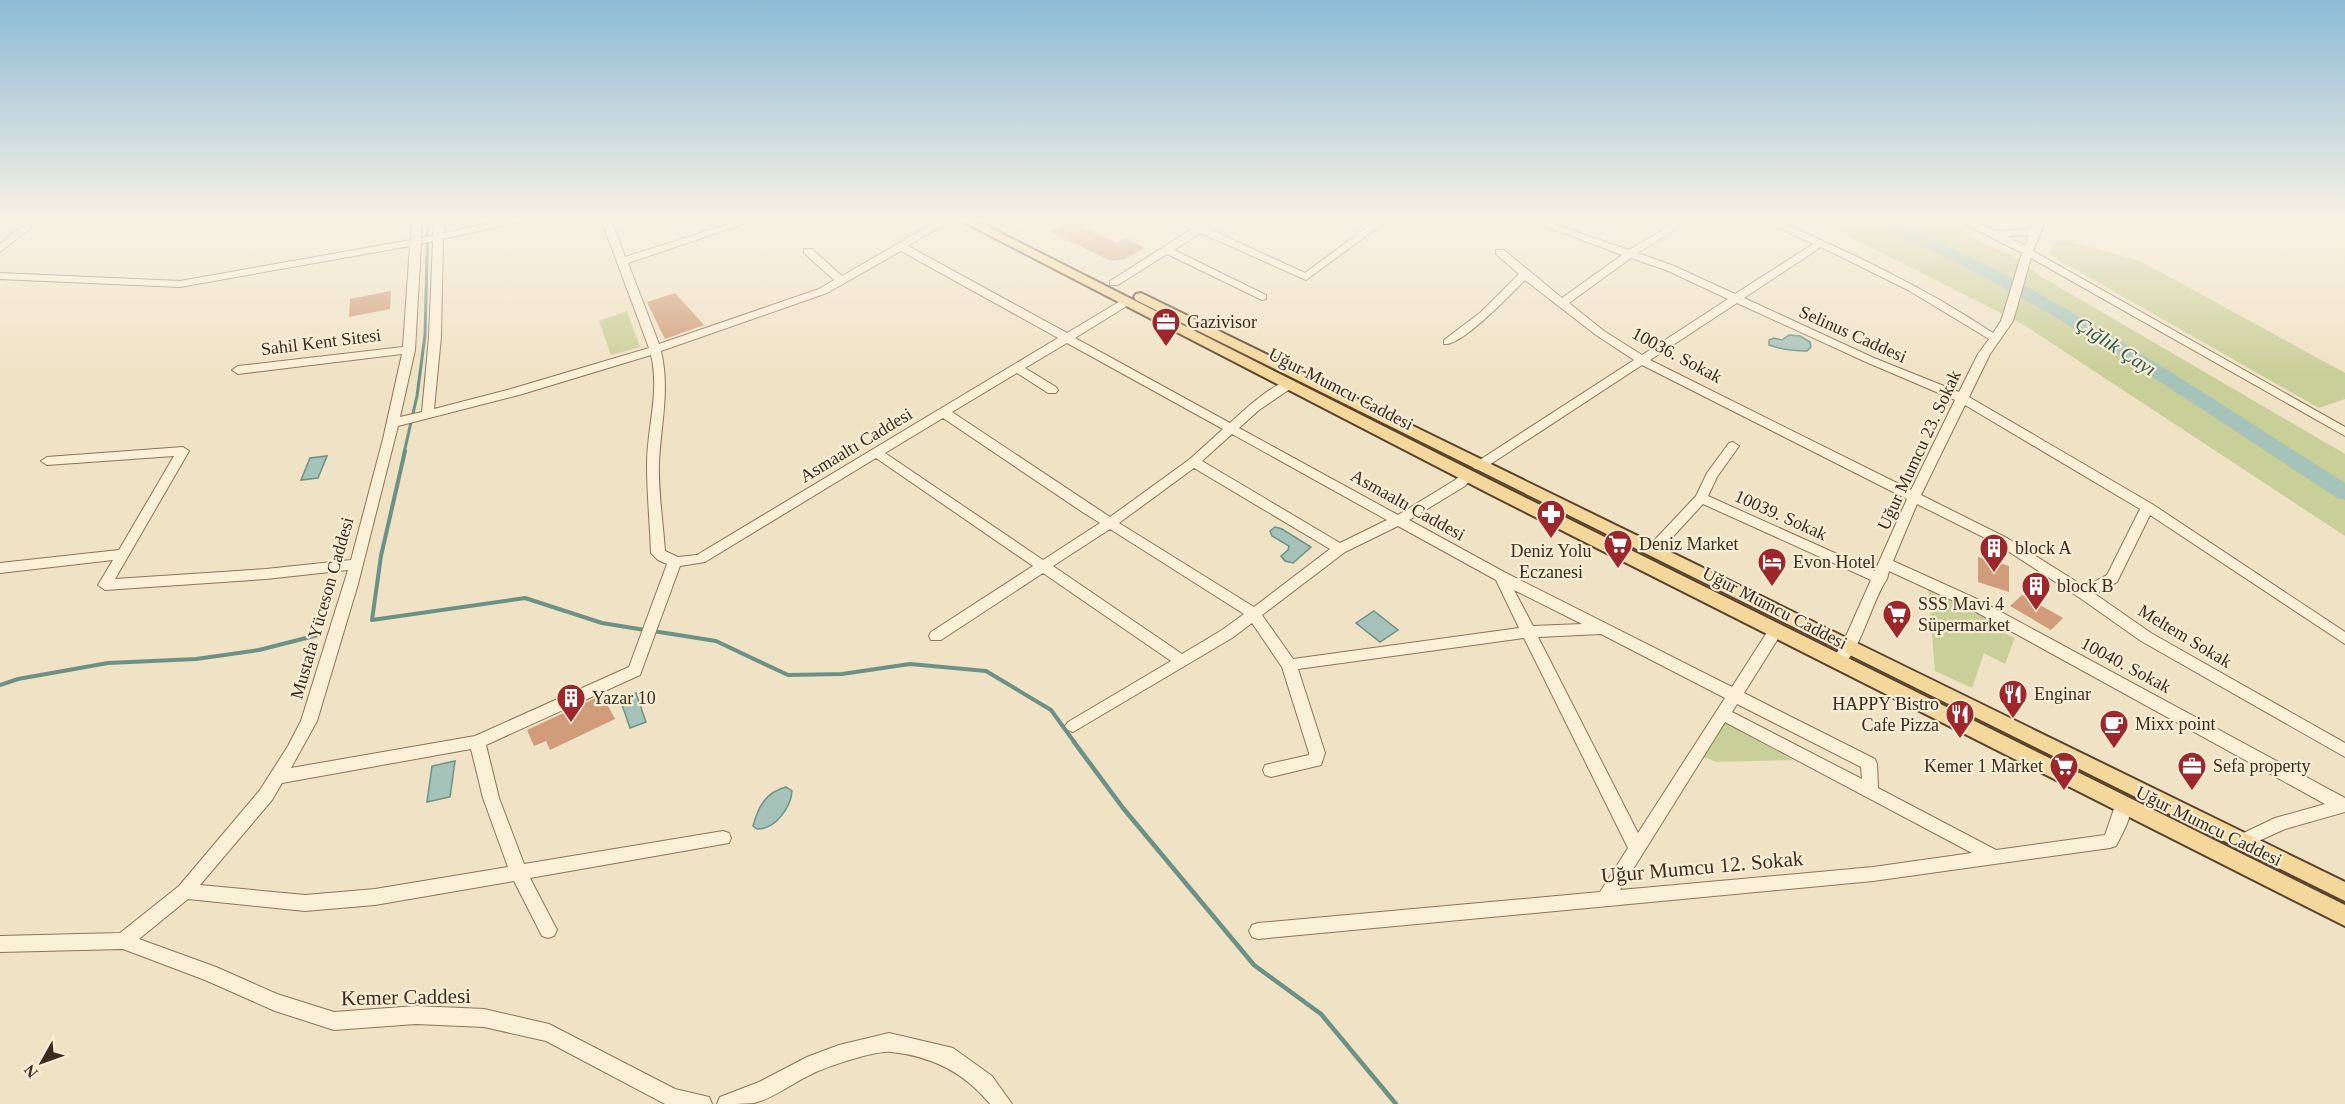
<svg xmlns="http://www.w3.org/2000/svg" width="2345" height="1104" font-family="Georgia,serif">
<rect width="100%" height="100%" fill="#f0e2c5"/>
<!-- green -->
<g fill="#c9cf98">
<path d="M1815 219H1930L2019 259 2040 276 2345 454V536L2024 325Z"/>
<path d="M2056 241 2071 242 2140 261 2345 373V399L2319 408 2048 254Z"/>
<path d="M627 311 640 347 611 355 599 321Z"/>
<path d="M1928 586 1994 620 1993 627 2015 638 2005 664 1984 653 1972 688 1935 671Z"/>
<path d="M1723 720 1793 760 1717 762 1701 756Z"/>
</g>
<!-- water -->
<g fill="#a6c3ba" stroke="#6c9288" stroke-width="1.5">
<path d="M1789 335 1800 336 1810 342 1811 347 1807 351C1794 351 1782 350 1769 345V340L1774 338 1782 340Z"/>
<path d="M327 456 318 478 301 480 310 458Z"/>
<path d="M1275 527 1282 529 1311 547 1293 563 1285 561 1281 556 1288 550 1289 546 1272 536 1270 531Z"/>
<path d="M1374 611 1398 630 1380 642 1356 623Z"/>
<path d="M636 693 646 722 630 728 620 699Z"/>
<path d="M455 761 450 797 427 802 432 766Z"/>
<path d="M786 787 792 791C791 807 775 830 757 829L753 826C758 807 766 792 786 787Z"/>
</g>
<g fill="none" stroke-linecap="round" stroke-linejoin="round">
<!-- stream-far2 -->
<path stroke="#6c9288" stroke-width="3" d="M404 453 417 396 425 335 428 219"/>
<!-- stream-far1 -->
<g stroke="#6c9288" stroke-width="4">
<path d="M405 451 381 556 372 620 525 598 602 623 645 630"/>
<path d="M653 631 716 641 788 675 842 674 910 664 986 671 1051 710 1075 743"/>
<path d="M0 685 18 679 108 663 196 659 259 650 318 635"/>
</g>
<!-- stream -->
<path stroke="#6c9288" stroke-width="4.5" d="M1074 742 1123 808 1254 965 1321 1014 1396 1104"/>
<!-- river -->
<path fill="#a6c3ba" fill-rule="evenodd" d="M1867 219C1901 216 1938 240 1967 255 2099 322 2221 405 2345 483V500L2337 498C2224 424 2112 347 1993 282 1952 260 1911 241 1869 223Z"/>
</g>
<!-- building -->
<g fill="#d09c79">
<path d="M1074 219H1081L1091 224 1084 228 1117 243 1126 238 1144 248 1125 259 1111 261 1051 232Z"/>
<path d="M391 291 390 309 349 317 350 299Z"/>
<path d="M675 293 704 325 665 339 647 302Z"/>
<path d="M1978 557 2009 566V592L1978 582Z"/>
<path d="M2022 595 2063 618 2051 630 2010 606Z"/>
<path d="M602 695 615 719 550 750 546 741 534 746 527 730Z"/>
</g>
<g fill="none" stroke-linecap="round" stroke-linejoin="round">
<!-- minor casing -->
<g stroke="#8c745a" stroke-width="2">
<g id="minor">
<path d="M31 219H42L0 252V244Z"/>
<path d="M412 219H422L421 238 433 235 434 219H444V233L506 219H523L522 221 443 239 441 337 434 409 511 389 649 348 601 219H611L625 257 744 219H758L628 263 659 344 819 289 834 280 804 253V249H812L842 276 941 219H953L908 246 1067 333 1122 300H1130V304L1075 338 1230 423C1242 412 1278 378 1293 381L1295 384 1293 387 1259 410 1239 428 1398 515 1455 480 1464 472H1472L1474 475 1465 486 1409 520 1506 573 1732 687 1771 626H1781L1783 630 1781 634 1744 693 1875 759 1877 764 1878 788 1996 850 2105 835 2117 800 2123 798 2129 800C2135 814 2122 834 2116 846L2110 848 1873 881 1258 939 1252 937 1249 931 1252 925 1258 923 1600 892 1628 848 1524 638 1298 669 1325 753 1321 765 1271 777 1265 775 1263 770 1265 765 1309 755V753L1282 667 1252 623 1232 638 1073 732 1068 730 1065 726 1068 722 1171 661 1043 573 941 640H931L929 636 931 632 1033 566 876 458 705 562 680 566 640 675 486 745 499 798 524 864 723 831 729 833 731 838 729 843 530 878 557 930 554 936 548 938 542 936 514 881 375 905 305 911 188 899 139 939 216 967 277 994 334 1012 416 1006 484 1009 549 1024 675 1089 709 1097 712 1104H665L546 1041 484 1027 416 1024 334 1030 275 1011 205 980 123 949 0 952V936L120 933 179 886 260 790 288 746 301 721 348 570 266 579 105 590 98 585 113 560 0 573V563L119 550 174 456 47 465 41 461 47 457 183 447 189 451 115 579 266 569 351 560 383 439 402 354 238 374 232 370 238 366 403 347 410 246 180 287 0 279V273L180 281 411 240ZM433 241 429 337 422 412 400 417 415 350 421 244ZM901 251 1058 338 697 555 678 557 665 551C663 522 658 491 659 462 661 424 670 389 661 351L827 293ZM1067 343 1223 429 1190 459 1110 517 952 412 1017 373 1048 393H1056L1058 390 1056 387 1025 368ZM651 355C660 393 647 427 647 465 647 494 650 524 651 553L658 560 667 564 629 667 475 736 291 768 317 721 358 584 398 426 519 395ZM943 418 1084 513 1100 523 1043 560 885 453ZM1232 434 1387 520 1340 543 1202 461ZM1194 468 1330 549 1254 607 1119 523ZM1398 526 1496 580 1519 628 1293 659 1262 615 1345 552ZM1110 529 1244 614 1222 630 1182 654 1053 566ZM1514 590 1582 624 1533 626ZM1601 634 1725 698 1638 833 1538 637ZM1737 704 1861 767 1862 779 1732 712ZM1725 722 1972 853 1873 867 1620 890ZM471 749 483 798 508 867 375 889 305 895 200 885 272 800 282 783Z"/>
<path d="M1174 219H1186L1199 225 1209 219H1220L1207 228 1305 273 1378 219H1389L1306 280 1201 233 1174 250 1266 295V299L1262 300 1167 254 1118 285H1110V281L1192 229Z"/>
<path d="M1526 219H1539L1629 250 1681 219H1692L1638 253 1674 266 1735 294 1813 244 1761 219H1773C1850 252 1924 287 1993 333L2001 321 2022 253 1955 219H1968L1997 231 2030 229 2036 219H2046L2033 251 2345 427V436L2031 258 2013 321 1990 354 1969 397 2152 504 2345 632V644L2150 515 2117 582 2095 594 2151 633 2345 743V757L2141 641 2080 598 1997 544 1917 504 1893 561 1977 599 2345 798V812L2285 829 2241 849 2235 847 2233 842 2235 837 2275 818 2325 804 1967 607 1889 571 1887 579C1874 596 1858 657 1842 665 1838 667 1837 666 1833 665L1831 661 1842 645 1871 580 1703 504 1657 554H1647L1645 551 1647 548 1696 496 1707 473 1729 443 1733 442 1739 446 1717 477 1708 496 1875 571 1907 499 1642 365 1483 469H1475L1473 466 1475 463 1634 360 1596 335 1525 280C1512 293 1461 347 1444 344V340L1481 312 1519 274 1496 254V250H1504L1562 298 1622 255ZM2028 235 2025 246 2008 236ZM1821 247 1908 290 1989 339 1978 354 1959 392 1874 358 1744 298ZM1631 258 1666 270 1728 299 1642 355 1604 331 1569 303ZM1737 303 1866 362 1955 400 1911 490 1650 360ZM1965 405 2140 509 2107 575 2085 587 2007 538 1921 495Z"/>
<path d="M889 1033 953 1048 992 1076 1012 1104H990C964 1072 931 1056 891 1052 876 1050 826 1067 812 1074 792 1083 775 1098 754 1103 743 1104 729 1104 717 1104L720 1097 759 1082 807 1057 839 1045Z"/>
</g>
</g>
<!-- major casing -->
<g stroke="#5a422e" stroke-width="4">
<g id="major">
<path d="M958 219H973L1500 485 2345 905V926L1488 493Z"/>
<path d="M1141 293 2345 882V901L1136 300 1134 297 1136 294Z"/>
</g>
</g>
<!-- minor -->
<use href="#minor" fill="#faf0d8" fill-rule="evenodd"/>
<!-- major -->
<use href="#major" fill="#f4d79b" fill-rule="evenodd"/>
</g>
<!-- sky -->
<linearGradient id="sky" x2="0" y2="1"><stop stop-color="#8dbad6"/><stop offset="0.59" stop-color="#f8f2e5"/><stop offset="1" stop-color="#f8f2e5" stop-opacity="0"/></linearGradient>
<rect width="2345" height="373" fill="url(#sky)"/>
<!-- icons -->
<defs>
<g id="office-pin" transform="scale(1.5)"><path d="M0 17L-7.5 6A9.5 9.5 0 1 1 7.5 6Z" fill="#9d272a" stroke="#f7edd5"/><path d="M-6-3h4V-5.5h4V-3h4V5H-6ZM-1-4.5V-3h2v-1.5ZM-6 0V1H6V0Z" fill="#fff"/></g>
<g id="pharmacy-pin" transform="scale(1.5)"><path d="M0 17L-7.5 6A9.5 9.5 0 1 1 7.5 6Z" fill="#9d272a" stroke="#f7edd5"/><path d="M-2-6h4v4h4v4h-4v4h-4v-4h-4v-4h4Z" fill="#fff"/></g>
<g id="supermarket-pin" transform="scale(1.5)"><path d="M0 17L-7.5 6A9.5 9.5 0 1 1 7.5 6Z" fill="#9d272a" stroke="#f7edd5"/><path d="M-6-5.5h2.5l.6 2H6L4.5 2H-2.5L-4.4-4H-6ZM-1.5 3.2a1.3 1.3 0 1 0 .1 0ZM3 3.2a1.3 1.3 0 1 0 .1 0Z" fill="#fff"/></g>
<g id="building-pin" transform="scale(1.5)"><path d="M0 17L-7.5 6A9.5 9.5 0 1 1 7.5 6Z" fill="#9d272a" stroke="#f7edd5"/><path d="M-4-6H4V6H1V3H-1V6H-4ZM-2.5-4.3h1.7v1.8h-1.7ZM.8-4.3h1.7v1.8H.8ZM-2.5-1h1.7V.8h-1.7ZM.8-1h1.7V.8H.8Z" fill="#fff"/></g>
<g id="hotel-pin" transform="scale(1.5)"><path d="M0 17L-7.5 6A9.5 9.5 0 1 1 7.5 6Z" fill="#9d272a" stroke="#f7edd5"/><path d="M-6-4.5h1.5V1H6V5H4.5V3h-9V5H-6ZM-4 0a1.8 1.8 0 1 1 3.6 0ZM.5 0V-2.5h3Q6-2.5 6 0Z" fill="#fff"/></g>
<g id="restaurant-pin" transform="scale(1.5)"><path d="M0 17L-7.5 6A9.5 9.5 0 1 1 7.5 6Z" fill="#9d272a" stroke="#f7edd5"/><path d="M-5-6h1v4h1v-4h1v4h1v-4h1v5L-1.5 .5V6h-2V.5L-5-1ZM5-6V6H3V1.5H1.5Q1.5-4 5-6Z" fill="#fff"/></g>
<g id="cafe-pin" transform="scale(1.5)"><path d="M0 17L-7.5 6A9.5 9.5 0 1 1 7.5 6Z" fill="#9d272a" stroke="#f7edd5"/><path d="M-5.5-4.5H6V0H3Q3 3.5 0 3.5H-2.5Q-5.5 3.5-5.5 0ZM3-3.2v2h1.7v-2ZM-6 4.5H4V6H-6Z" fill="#fff"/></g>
</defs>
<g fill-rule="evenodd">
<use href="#office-pin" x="1166" y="322"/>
<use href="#pharmacy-pin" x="1551" y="514"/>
<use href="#supermarket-pin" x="1618" y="544"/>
<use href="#building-pin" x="1994" y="548"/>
<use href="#hotel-pin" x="1772" y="562"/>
<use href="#building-pin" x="2036" y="586"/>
<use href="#supermarket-pin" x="1897" y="614"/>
<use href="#restaurant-pin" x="2013" y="694"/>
<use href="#building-pin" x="571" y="698"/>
<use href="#restaurant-pin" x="1960" y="714"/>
<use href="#cafe-pin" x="2114" y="724"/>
<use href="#supermarket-pin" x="2064" y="766"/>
<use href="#office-pin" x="2192" y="766"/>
</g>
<g text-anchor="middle" stroke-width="4.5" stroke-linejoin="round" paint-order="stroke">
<!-- poi labels -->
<g font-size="18" fill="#3b2c1e" stroke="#f7edd5" text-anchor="start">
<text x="1187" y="328">Gazivisor</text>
<text x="1639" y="550">Deniz Market</text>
<text x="2015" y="554">block A</text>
<text x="1551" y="557" text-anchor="middle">Deniz Yolu<tspan x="1551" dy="21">Eczanesi</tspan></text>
<text x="1793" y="568">Evon Hotel</text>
<text x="2057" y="592">block B</text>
<text x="1918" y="610">SSS Mavi 4<tspan x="1918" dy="21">Süpermarket</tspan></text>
<text x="2034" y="700">Enginar</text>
<text x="592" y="704">Yazar 10</text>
<text x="1939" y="710" text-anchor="end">HAPPY Bistro<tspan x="1939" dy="21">Cafe Pizza</tspan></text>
<text x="2135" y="730">Mixx point</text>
<text x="2043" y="772" text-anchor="end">Kemer 1 Market</text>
<text x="2213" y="772">Sefa property</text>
</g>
<!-- street labels -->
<g font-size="18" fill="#3b2c1e" stroke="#f7edd5">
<text transform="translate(1853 334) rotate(24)" y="6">Selinus Caddesi</text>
<text transform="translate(321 342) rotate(-7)" y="6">Sahil Kent Sitesi</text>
<text transform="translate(1677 355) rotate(28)" y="6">10036. Sokak</text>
<text transform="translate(1341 389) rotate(27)" y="6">Uğur Mumcu Caddesi</text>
<text transform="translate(856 445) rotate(-31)" y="6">Asmaaltı Caddesi</text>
<text transform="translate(1919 450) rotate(-65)" y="6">Uğur Mumcu 23. Sokak</text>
<text transform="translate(1408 505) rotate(29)" y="6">Asmaaltı Caddesi</text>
<text transform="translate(1781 515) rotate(24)" y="6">10039. Sokak</text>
<text transform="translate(322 608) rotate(-74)" y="6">Mustafa Yüceson Caddesi</text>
<text transform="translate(1775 608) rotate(27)" y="6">Uğur Mumcu Caddesi</text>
<text transform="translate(2185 636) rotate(31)" y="6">Meltem Sokak</text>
<text transform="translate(2126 665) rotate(28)" y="6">10040. Sokak</text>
<text transform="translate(2209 826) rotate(26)" y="6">Uğur Mumcu Caddesi</text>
</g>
<!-- water labels -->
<g font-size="20" font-style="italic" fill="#2d5c58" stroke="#f7edd5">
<text transform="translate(2116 346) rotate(33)" y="7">Çığlık Çayı</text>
</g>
<!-- near-street labels -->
<g font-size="21" fill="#3b2c1e" stroke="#f7edd5">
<text transform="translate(1702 867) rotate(-5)" y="7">Uğur Mumcu 12. Sokak</text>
<text transform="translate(406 997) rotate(-1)" y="7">Kemer Caddesi</text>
</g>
</g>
<!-- north arrow -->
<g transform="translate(42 1062) rotate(230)" stroke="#f7edd5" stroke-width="4.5" paint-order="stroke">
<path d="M0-4.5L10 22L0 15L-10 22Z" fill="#3b2c1e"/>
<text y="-9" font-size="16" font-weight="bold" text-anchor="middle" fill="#3b2c1e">N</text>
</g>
</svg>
